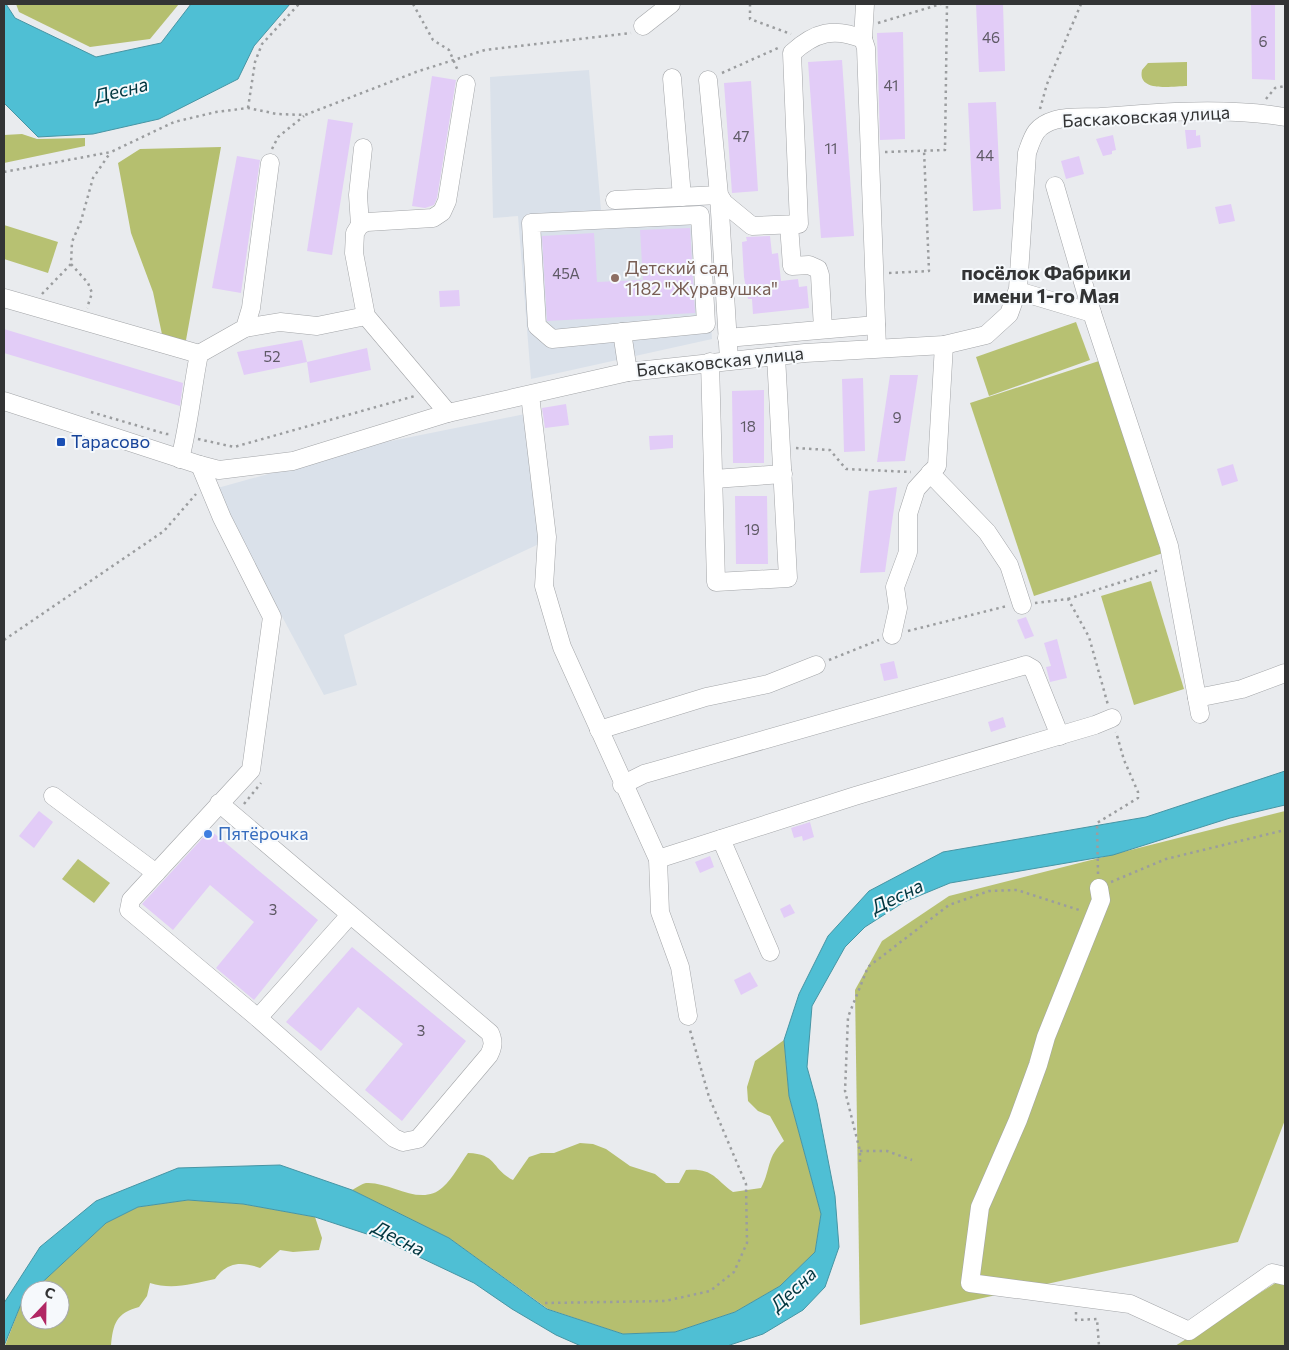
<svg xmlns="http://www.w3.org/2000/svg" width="1289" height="1350" font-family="Commissioner,sans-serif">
<rect width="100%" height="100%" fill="#e9ebee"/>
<!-- built -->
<g fill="#dae1ea">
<path d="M589 70 601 210 703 204 712 339 531 379 518 216 493 218 490 77Z"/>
<path d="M525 414 541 543 344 635 357 685 324 695 214 489 376 444Z"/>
</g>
<!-- green -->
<g fill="#b7c172">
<path d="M1187 62V86C1173 86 1137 93 1142 70L1148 63Z"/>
<path d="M4 225 58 242 48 273 4 259Z"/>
<path d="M1076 322 1090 360 989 396 976 357Z"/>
<path d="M1102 360 1166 552 1034 596 970 403Z"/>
<path d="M1151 581 1184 689 1134 705 1101 596Z"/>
<path d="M1285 811V1120L1238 1242 860 1325 855 990 882 941 949 896Z"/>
<path d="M78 859 110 883 94 903 62 879Z"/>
</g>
<!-- forest -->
<g fill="#b5bf6f">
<path d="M16 4H179L150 39 90 47 19 12Z"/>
<path d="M22 134 37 139 85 138V146L4 163V135Z"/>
<path d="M221 147 186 340 163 339 153 292 131 233 118 163 140 149Z"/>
<path d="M784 1040 789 1096 821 1214 815 1252 780 1286 735 1312 675 1332 623 1334 548 1309 449 1238 352 1190C356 1188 361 1184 366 1183 390 1181 421 1208 443 1187 453 1178 460 1164 468 1153 498 1154 491 1169 513 1180L529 1157 541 1153H554L580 1143 593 1144 606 1149 630 1166 655 1174 666 1183H679L686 1170C713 1168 714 1178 733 1192L761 1188C771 1170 766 1157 784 1141L770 1116 758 1111 748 1101 747 1087 755 1061Z"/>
<path d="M188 1200 243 1204 315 1217 322 1238 319 1250 293 1252 280 1250 260 1268C241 1261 227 1262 215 1279 192 1284 172 1290 150 1283L147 1296 139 1307C116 1313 113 1324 111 1346H5L21 1304 30 1294V1320H60V1290H34L106 1223 138 1207Z"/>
<path d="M1285 1277V1346H1175Z"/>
</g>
<!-- water -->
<g fill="#4fbfd4" stroke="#4795a4">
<path d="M4 4H6L15 18 96 57 161 43 191 4H290L254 46 238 79 159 119 93 134 38 137 4 103Z"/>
<path d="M1285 771V805L1230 818 1113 855 950 883 904 902 865 927 845 947 812 1006 807 1067 817 1103 835 1196 839 1247 825 1287 803 1310 763 1334 727 1346H581L556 1335 512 1309 474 1283 379 1238 315 1217 243 1204 188 1200 138 1207 106 1223 34 1290H30V1294L21 1304 4 1346V1303L40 1247 96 1201 178 1168 280 1165 352 1190 449 1238 547 1309 623 1334 675 1332 735 1312 780 1286 815 1252 821 1214 789 1096 784 1040 799 994 828 936 869 891 943 852 1146 817Z"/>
</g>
<!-- building -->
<g fill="#e2ccf7">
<path d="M976 4H1003L1005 71 979 72Z"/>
<path d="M1251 4H1275V80L1252 79Z"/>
<path d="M903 32 905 139 880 140 877 33Z"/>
<path d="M842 60 854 236 821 238 808 62Z"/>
<path d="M432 76 456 80 437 198 434 205 425 208 412 206Z"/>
<path d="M751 81 758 191 732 193 724 83Z"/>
<path d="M996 102 1001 209 973 211 968 103Z"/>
<path d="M328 119 353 123 332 255 307 251Z"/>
<path d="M1185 130H1196V136L1200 135 1201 147 1187 149Z"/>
<path d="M1113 135 1116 150 1112 151V154L1103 156 1096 139Z"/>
<path d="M237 156 260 160 241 293 212 288Z"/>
<path d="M1079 156 1084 174 1066 179 1061 161Z"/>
<path d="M1231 204 1235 221 1219 224 1215 207Z"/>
<path d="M690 228 695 313 547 321 542 236 594 233 597 282 643 280 640 230Z"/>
<path d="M770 236 772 254 778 253 781 281 798 279 799 287 807 286 809 308 753 314 752 299H748L744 277 742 242 747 241 746 237Z"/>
<path d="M459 290 460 306 440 307 439 291Z"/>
<path d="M4 329 183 383 180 406 4 353Z"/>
<path d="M302 340 307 362 244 375 237 352Z"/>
<path d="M367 348 371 370 310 383 307 362Z"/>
<path d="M890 375H918L905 461 877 462Z"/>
<path d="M863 378 865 451 844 452 842 379Z"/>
<path d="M764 390V463H733L732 391Z"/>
<path d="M566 404 569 425 545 428 542 408Z"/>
<path d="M673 435V448L650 450 649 436Z"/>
<path d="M1233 464 1238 481 1222 486 1217 469Z"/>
<path d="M897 487 885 572 860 573 869 491Z"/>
<path d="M735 496H767L768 564H736Z"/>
<path d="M1026 617 1034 636 1025 639 1017 620Z"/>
<path d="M1057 639 1067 678 1050 682 1046 667 1051 666 1044 643Z"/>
<path d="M894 661 898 678 884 681 880 664Z"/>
<path d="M1003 717 1006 727 991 732 988 722Z"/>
<path d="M39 811 53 822 34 848 19 836Z"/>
<path d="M810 822 814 837 803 841 802 836 794 838 791 828Z"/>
<path d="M210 830 318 920 254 1000 216 968 254 922 210 885 173 930 142 904Z"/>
<path d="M710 856 714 867 700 873 695 862Z"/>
<path d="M790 904 795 913 784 918 780 909Z"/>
<path d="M352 947 466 1041 402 1121 365 1090 403 1044 358 1007 321 1051 286 1022Z"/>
<path d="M750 972 758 986 741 995 734 980Z"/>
</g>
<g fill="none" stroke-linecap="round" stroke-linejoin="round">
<!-- minor casing -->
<g stroke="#a3a5a8" stroke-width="19">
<g id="minor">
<path d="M643 26 671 4"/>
<path d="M863 39 865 4"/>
<path d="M672 78 682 197"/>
<path d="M708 80 719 195 724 203 752 226 799 224 792 53C815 32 834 27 863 39L866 48 877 348"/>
<path d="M1055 186 1092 313"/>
<path d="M615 200 719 195 729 360"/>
<path d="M700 215 706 324 552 339 537 326 531 223Z"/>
<path d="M360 225 358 195 363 148"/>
<path d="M789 225 792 266 809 265 818 269 820 275 823 329"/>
<path d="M1018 291 1092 313 1169 546 1200 714"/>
<path d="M4 298 199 354"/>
<path d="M245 328 280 322 317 326 366 316"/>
<path d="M622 332 628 372"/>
<path d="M727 338 876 325"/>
<path d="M710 362 716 582 788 578 776 356"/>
<path d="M530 395 547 537 544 586 562 647 658 859 660 912 680 967 688 1016"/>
<path d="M4 401 200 465 219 470 293 461 448 413 628 372 805 353 944 345 986 335 1009 314 1018 289 1027 153C1033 136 1035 126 1055 120 1069 116 1087 118 1101 117 1160 112 1227 107 1285 117"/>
<path d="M448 413 366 316 354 253 355 233 360 225 367 222 433 218 442 212 447 201 466 84"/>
<path d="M180 459C189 424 192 389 199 354L245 328 251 308 270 163"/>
<path d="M200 465 222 518 272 617 251 770 131 900 129 910 258 1018 394 1138 403 1142 418 1139 489 1055C493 1047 494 1042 490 1033L219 803"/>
<path d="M930 473 987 532 1009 565 1022 605"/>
<path d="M714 479 783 474"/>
<path d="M892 635 898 608 895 587 908 552V514L916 489 937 466 944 345"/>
<path d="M1197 698 1242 689 1285 673"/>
<path d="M599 730 706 697 768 684 816 665"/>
<path d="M622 785 644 774 1026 665 1033 669 1060 736"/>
<path d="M53 796 156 873"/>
<path d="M721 839 770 952"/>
<path d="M658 859 855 796 1095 725 1112 718"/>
<path d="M1099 888 1101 900 1046 1037 1038 1065 1018 1120 980 1207 970 1283 1130 1304 1189 1331 1272 1273 1285 1276"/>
<path d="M258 1018 350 915"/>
</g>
</g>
<!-- path -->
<g stroke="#9b9d9f" stroke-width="2.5" stroke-dasharray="2.5 4" stroke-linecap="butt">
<path d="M413 4 433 40 449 50 458 71"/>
<path d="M750 4V19L791 34"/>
<path d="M878 23 941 4"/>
<path d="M722 73 778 48"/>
<path d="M1266 99 1275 88 1285 86"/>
<path d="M248 108 255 62 262 44 299 4"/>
<path d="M1040 109 1047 84 1081 4"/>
<path d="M272 149 278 137 304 116"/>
<path d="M885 152 945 150 947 4"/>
<path d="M4 172 111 152 174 122 216 112 248 108 277 114 305 115 416 72 485 50 631 33"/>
<path d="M71 264 88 283 92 293 87 308"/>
<path d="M889 273 929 271 924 150"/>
<path d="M42 294 71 264 72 242 81 221 93 178 110 153"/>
<path d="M91 412 166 434H170"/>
<path d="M198 439 234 447 415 396"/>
<path d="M796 448 830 450 846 469 911 472"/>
<path d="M1068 599 1159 570"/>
<path d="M1035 603 1068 599 1089 637 1108 705"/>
<path d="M908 631 1007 606"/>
<path d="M4 640 164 531 196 494"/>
<path d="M829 660 879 640"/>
<path d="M244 804 261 783"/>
<path d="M1098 874 1097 823 1138 798V792L1124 760 1116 732"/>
<path d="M1111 882 1166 859 1285 830"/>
<path d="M860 1151H887L912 1160"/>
<path d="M860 1162V1151L845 1091 848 1017 868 967 949 905 989 891 1017 890 1082 911"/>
<path d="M545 1303 665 1301 710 1291 734 1272 747 1243 746 1184 709 1097 690 1030"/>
<path d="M1076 1312V1320L1097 1319 1099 1346"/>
</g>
<!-- minor -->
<use href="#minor" stroke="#fff" stroke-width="18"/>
</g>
<!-- markers -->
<circle fill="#8d6e63" stroke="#f6f9fc" stroke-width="2" cx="615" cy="278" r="5"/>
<rect fill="#1a4fb4" stroke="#f6f9fc" stroke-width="2" x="56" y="437" width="10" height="10" rx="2.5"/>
<circle fill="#3f7fe0" stroke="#f6f9fc" stroke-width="2" cx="208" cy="834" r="5"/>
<g text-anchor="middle" stroke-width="4" stroke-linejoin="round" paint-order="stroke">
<!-- number labels -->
<g font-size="15" fill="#5f5a66">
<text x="991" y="43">46</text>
<text x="1263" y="47">6</text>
<text x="891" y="91">41</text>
<text x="741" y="142">47</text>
<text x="831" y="154">11</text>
<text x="985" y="161">44</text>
<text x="566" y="279">45А</text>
<text x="272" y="362">52</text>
<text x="897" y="423">9</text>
<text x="748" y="432">18</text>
<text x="752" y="535">19</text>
<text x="273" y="915">3</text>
<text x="421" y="1036">3</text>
</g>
<!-- street labels -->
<g font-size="18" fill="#333435" stroke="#f6f9fc">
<text transform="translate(1146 117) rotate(-3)" y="6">Баскаковская улица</text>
<text transform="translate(720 362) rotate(-6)" y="6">Баскаковская улица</text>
</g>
<!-- education labels -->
<g font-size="18" fill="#785e54" stroke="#f6f9fc" text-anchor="start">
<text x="625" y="274">Детский сад<tspan x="625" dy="21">1182 "Журавушка"</tspan></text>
</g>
<!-- transit labels -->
<g font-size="18" fill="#164399" stroke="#f6f9fc" text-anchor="start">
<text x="71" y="448">Тарасово</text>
</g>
<!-- shop labels -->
<g font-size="18" fill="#366cbe" stroke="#f6f9fc" text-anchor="start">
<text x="218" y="840">Пятёрочка</text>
</g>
<!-- water labels -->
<g font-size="19" font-style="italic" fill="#00353e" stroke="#f6f9fc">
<text transform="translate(121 90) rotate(-14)" y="7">Десна</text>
<text transform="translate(897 896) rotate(-26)" y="7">Десна</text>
<text transform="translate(399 1238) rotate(27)" y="7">Десна</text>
<text transform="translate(793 1289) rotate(-43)" y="7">Десна</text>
</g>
<!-- quarter labels -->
<g font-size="20" font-weight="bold" fill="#333435" stroke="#f6f9fc">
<text x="1046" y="280">посёлок Фабрики<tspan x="1046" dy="23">имени 1-го Мая</tspan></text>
</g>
</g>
<!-- border -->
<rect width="1289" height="1350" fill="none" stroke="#333435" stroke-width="10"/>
<!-- north arrow -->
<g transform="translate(45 1305) rotate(22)"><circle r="24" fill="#f6f9fc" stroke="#a8aaac"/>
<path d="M0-4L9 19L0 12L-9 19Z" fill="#b12764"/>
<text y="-8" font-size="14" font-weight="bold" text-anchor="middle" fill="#333435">С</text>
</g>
</svg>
